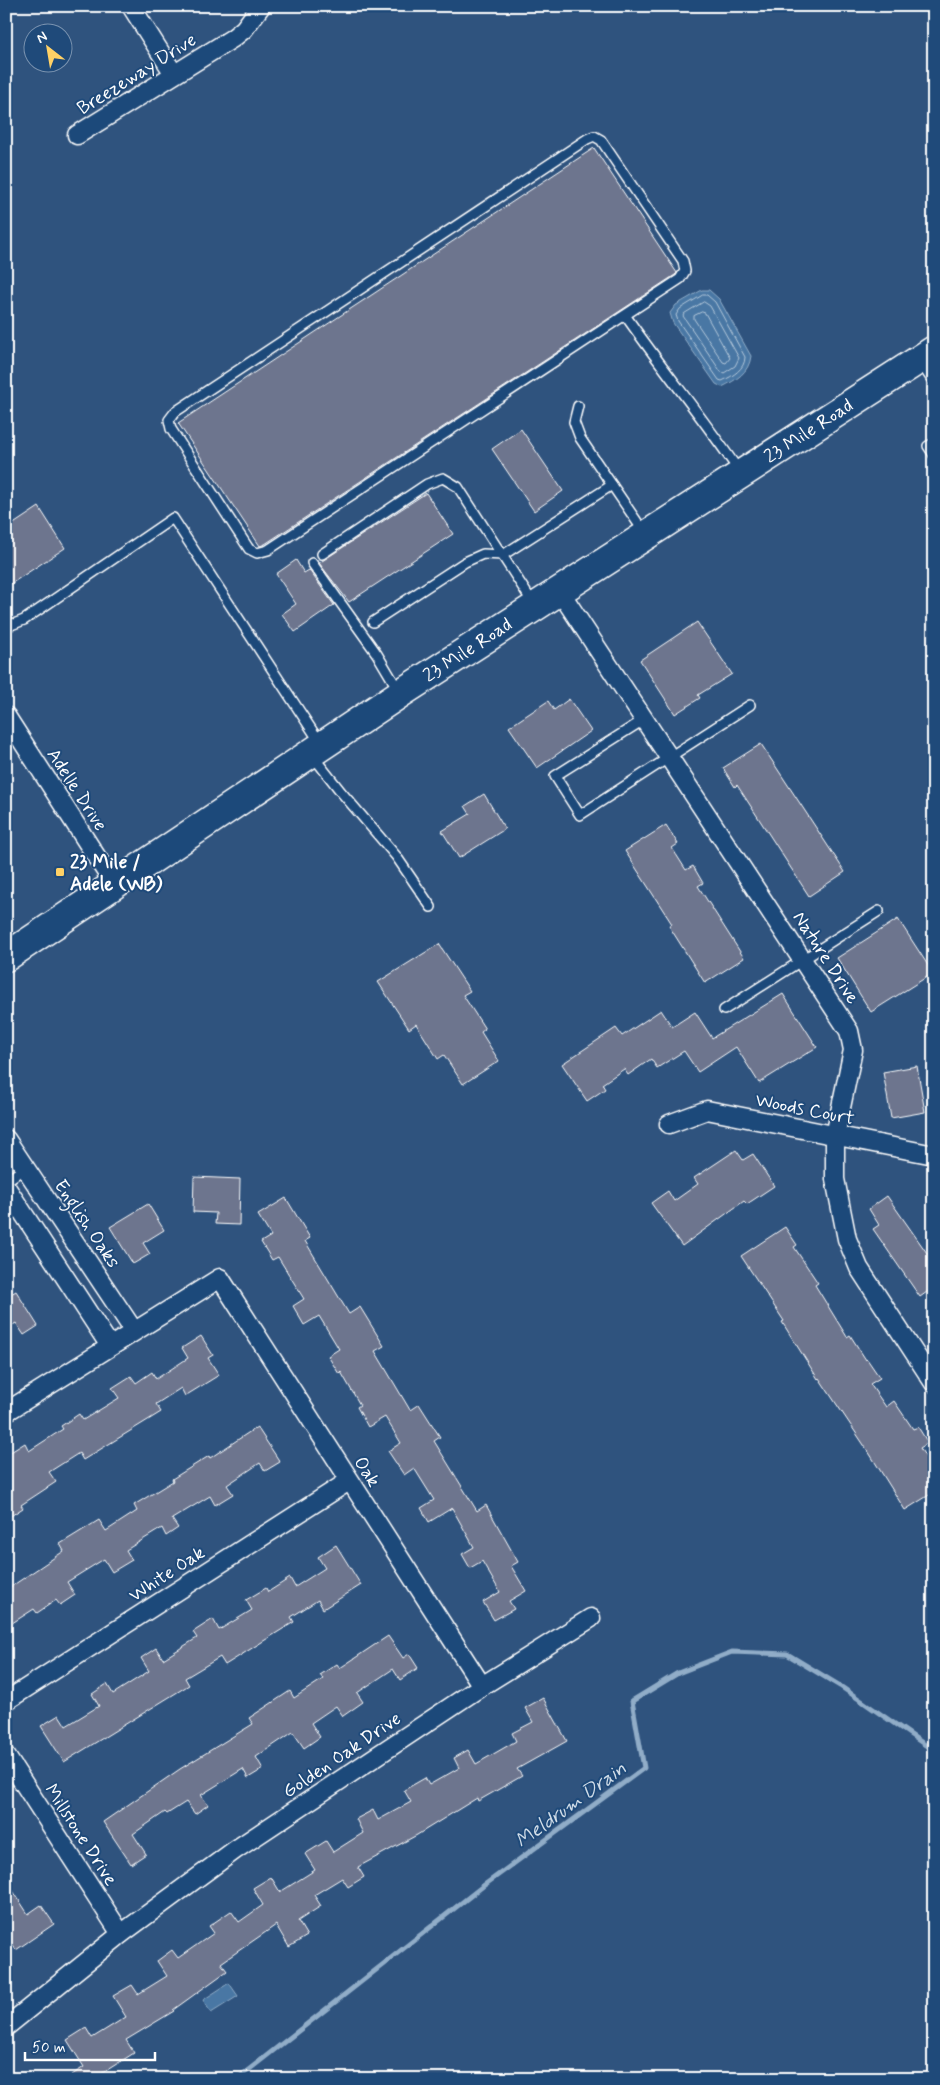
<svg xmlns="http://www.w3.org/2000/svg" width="940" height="2085" font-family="Mynerve,sans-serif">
<rect width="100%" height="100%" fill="#2f537e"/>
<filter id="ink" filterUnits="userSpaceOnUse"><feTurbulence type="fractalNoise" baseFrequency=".02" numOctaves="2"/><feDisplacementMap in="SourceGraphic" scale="10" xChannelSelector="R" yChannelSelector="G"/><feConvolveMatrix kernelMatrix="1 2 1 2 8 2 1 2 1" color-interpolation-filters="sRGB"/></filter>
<g filter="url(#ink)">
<!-- water -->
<g fill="#4877a4" stroke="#91adc8">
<path d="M702 290H709L719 299 751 356C749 373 736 380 722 387L716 384 673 323 670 313 676 305Z"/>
<path d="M229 1983 238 1996 211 2013 203 2000Z"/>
</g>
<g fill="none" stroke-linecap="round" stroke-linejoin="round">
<!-- shore -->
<g stroke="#b6c9db" stroke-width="1">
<path d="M703 295H707L715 302 745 357C745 369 733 376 722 381L719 380 678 321 676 315 680 309Z"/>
<path d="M704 302 710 306 739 358 735 366 724 373 721 372 683 316 684 314Z"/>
<path d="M702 312 705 313 730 358 726 363 723 362 694 319V316Z"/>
</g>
<!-- stream -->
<path stroke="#91adc8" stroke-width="5" d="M237 2079 483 1886 644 1768 632 1701 678 1673 732 1652 787 1654 840 1686 934 1751"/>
</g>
<!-- building -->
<g fill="#6d758e" stroke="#fff">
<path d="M594 148 677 273 675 275 265 544 260 546 178 423Z"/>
<path d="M521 429 563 491 534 511 492 449Z"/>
<path d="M426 493 453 534 349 602 319 563Z"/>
<path d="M39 507 65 548 6 587V529Z"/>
<path d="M296 560 304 573 309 570 334 605 295 632 282 614 296 604 276 574Z"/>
<path d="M697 622 732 674 698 695 700 698 675 714 640 660Z"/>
<path d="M569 699 591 731 537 768 509 727 548 701 554 710Z"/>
<path d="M761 744 845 872 809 896 737 785 735 787 723 768Z"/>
<path d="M484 794 505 829 459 858 442 831 470 814 465 806Z"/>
<path d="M666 825 678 844 672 848 686 870 693 866 703 883 698 886 744 958 705 983 669 926 672 924 625 851Z"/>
<path d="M898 919 933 973 871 1012 837 958Z"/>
<path d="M439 944 470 991 463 995 485 1029 481 1032 499 1061 463 1084 444 1055 438 1059 416 1024 409 1029 378 982Z"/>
<path d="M783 994 817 1047 759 1083 736 1047 698 1072 684 1051 657 1068 651 1059 628 1075 624 1069 602 1084 605 1089 587 1101 562 1064 616 1028 622 1036 661 1010 672 1027 695 1012 712 1038Z"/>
<path d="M917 1066 925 1112 891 1118 883 1072Z"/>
<path d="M736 1150 743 1160 753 1154 774 1186 747 1204 744 1201 682 1246 651 1203 668 1191 674 1201 698 1184 694 1178Z"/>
<path d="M194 1177 240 1179 239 1225 215 1224 216 1213 193 1212Z"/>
<path d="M887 1196 934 1263V1287L920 1297 873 1229 879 1225 869 1209Z"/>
<path d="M286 1198 310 1238 305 1241 349 1314 360 1307 384 1346 375 1351 410 1410 419 1404 440 1437 434 1441 477 1511 486 1505 518 1562 511 1566 526 1591 509 1601 514 1609 494 1620 483 1602 500 1592 482 1561 470 1568 462 1554 474 1547 452 1508 429 1522 421 1508 434 1500 414 1468 404 1475 388 1451 401 1443 385 1417 368 1427 357 1407 360 1405 341 1372 339 1374 328 1356 339 1349 319 1316 304 1325 293 1306 304 1299 278 1257 272 1260 261 1242 271 1236 258 1215Z"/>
<path d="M148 1204 164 1230 143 1243 150 1254 133 1264 110 1227Z"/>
<path d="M785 1227 797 1245 794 1247 818 1283 815 1285 847 1337 850 1335 866 1360 867 1359 880 1378 870 1384 886 1407 894 1401 913 1429 918 1427 928 1443 920 1448 934 1470V1492L905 1510 868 1451 819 1378 818 1379 782 1322 784 1321 741 1256Z"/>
<path d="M16 1291 38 1326 24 1335 16 1323 6 1329V1297Z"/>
<path d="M201 1336 213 1355 208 1358 219 1375 185 1396 181 1388 156 1404 161 1412 83 1460 79 1453 49 1472 56 1482 21 1505 23 1508 6 1519V1455L25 1443 29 1451 63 1429 61 1426 79 1414 83 1420 119 1398 112 1388 131 1376 136 1383 152 1372 156 1379 188 1358 182 1348Z"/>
<path d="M257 1427 280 1462 265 1471 260 1463 227 1485 233 1494 215 1505 210 1496 172 1519 178 1528 166 1536 162 1528 126 1550 132 1560 112 1572 104 1559 67 1582 75 1595 60 1605 56 1600 37 1613 34 1609 6 1627V1590L64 1551 60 1544 99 1520 106 1531 137 1511 134 1505 173 1481 172 1479 209 1456 210 1458Z"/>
<path d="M336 1545 361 1585 323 1609 318 1600 291 1617 294 1622 225 1665 220 1657 185 1678 189 1685 64 1762 41 1726 59 1715 66 1726 99 1706 92 1694 107 1684 113 1694 149 1671 141 1658 156 1648 163 1659 197 1638 193 1632 213 1619 219 1630 252 1610 246 1600 266 1588 268 1592 290 1578 295 1587 325 1568 318 1557Z"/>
<path d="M388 1636 403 1658 409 1654 418 1668 400 1680 393 1669 357 1693 363 1702 343 1716 336 1706 311 1723 320 1737 304 1748 293 1732 256 1757 263 1769 248 1778 243 1769 201 1795 208 1805 195 1814 186 1802 167 1814 165 1812 133 1834 146 1854 131 1864 103 1822 180 1769 253 1724 249 1718 290 1691 294 1698 323 1679 320 1675 337 1664 340 1668Z"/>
<path d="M543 1698 567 1741 517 1769 522 1776 478 1801 477 1798 417 1835 358 1867 364 1877 348 1887 342 1878 314 1895 321 1906 298 1921 307 1936 289 1947 276 1925 221 1963 227 1971 173 2010 174 2011 126 2040 134 2053 93 2079H66L84 2067 67 2040 86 2028 92 2038 126 2017 113 1996 132 1985 138 1994 167 1976 157 1961 172 1950 178 1958 214 1933 209 1926 231 1911 239 1922 263 1905 253 1888 271 1877 280 1892 315 1870 305 1854 326 1841 333 1852 363 1833 356 1819 373 1810 378 1820 411 1802 404 1790 425 1778 429 1785 459 1768 454 1758 468 1750 476 1764 516 1741 512 1733 533 1722 525 1708Z"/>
<path d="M6 1880 28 1914 41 1905 54 1924 16 1950 6 1936Z"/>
</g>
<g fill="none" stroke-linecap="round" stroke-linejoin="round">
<!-- lane casing -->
<g stroke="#fff" stroke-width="12">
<g id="lane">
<path d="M625 315 268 550 257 553 249 549 171 429 169 420 175 412 587 139 594 136 601 140 683 261 685 271 680 279 625 315C662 368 703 418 739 471"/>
<path d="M920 362 934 383"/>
<path d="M578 406 574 422 580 438 644 532"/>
<path d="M934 443 928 446 934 455"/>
<path d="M322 554 427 484 443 478 458 487 533 603"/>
<path d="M312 563 377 654 399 691"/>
<path d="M373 622 465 562 483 554 503 555 612 485"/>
<path d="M6 627 24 620 173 518 321 744"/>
<path d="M645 719 555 776 580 815 750 705"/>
<path d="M312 755 342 793 396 856 431 907"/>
<path d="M724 1010 879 911"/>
<path d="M6 1181 25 1168"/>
</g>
</g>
<!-- street casing -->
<g stroke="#fff" stroke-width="21">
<g id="street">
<path d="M131 6 174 74"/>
<path d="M77 135 233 38 244 29 261 6"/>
<path d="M559 590 849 1031 853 1050 835 1136V1179L847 1239 859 1268 934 1383"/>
<path d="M6 716 114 884"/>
<path d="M669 1124 707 1110 934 1155"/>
<path d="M6 1139 134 1331"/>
<path d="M6 1187 110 1346"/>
<path d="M6 1412 220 1278 482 1686"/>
<path d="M6 1701 349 1481"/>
<path d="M6 1756 121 1934"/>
<path d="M7 2026 121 1934 235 1850 482 1686 591 1618"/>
</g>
</g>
<!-- primary casing -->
<g stroke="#fff" stroke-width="31">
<path id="primary" d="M6 957 401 693 934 350"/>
</g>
<!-- lane -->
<use href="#lane" stroke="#1f4a7a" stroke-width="9"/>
<!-- street -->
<use href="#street" stroke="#1f4a7a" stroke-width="18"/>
<!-- primary -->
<use href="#primary" stroke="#1f4a7a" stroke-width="28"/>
</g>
</g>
<!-- markers -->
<rect fill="#ffd166" stroke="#1f4a7a" stroke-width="2" x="55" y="867" width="10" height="10" rx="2.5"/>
<g text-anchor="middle" stroke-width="4" stroke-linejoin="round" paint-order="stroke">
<!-- street labels -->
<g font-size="19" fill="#fff" stroke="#1f4a7a">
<text transform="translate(136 73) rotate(-32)" y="7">Breezeway Drive</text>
<text transform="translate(808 430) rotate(-33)" y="7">23 Mile Road</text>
<text transform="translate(467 649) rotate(-33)" y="7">23 Mile Road</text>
<text transform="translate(78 789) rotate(57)" y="7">Adelle Drive</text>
<text transform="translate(827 957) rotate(57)" y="7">Nature Drive</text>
<text transform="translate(805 1108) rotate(11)" y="7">Woods Court</text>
<text transform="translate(88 1223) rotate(56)" y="7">English Oaks</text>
<text transform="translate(368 1471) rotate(57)" y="7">Oak</text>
<text transform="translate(166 1573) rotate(-33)" y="7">White Oak</text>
<text transform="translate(341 1754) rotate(-34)" y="7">Golden Oak Drive</text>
<text transform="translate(82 1834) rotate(57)" y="7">Millstone Drive</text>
</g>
<!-- poi labels -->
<g font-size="19" font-weight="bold" fill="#fff" stroke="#1f4a7a" text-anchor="start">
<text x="70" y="868">23 Mile /<tspan x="70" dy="22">Adele (WB)</tspan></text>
</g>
<!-- water labels -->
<g font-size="20" font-style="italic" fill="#d1dde8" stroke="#1f4a7a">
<text transform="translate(570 1804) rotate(-36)" y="7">Meldrum Drain</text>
</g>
</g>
<!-- margin -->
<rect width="940" height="2085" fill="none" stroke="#1f4a7a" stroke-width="25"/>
<rect x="12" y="12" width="915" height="2060" fill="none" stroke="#fff" stroke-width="2" filter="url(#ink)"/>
<!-- north arrow -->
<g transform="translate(48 48) rotate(329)"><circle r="24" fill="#1f4a7a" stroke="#7992af"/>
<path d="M0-4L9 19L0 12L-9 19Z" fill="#ffd166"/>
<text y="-8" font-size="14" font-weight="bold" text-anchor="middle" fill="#ffffff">N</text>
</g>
<!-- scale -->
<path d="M25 2052v8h130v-8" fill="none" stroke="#ffffff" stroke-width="2.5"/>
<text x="32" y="2052" font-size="15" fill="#ffffff" stroke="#1f4a7a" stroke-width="4" paint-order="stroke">50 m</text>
</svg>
